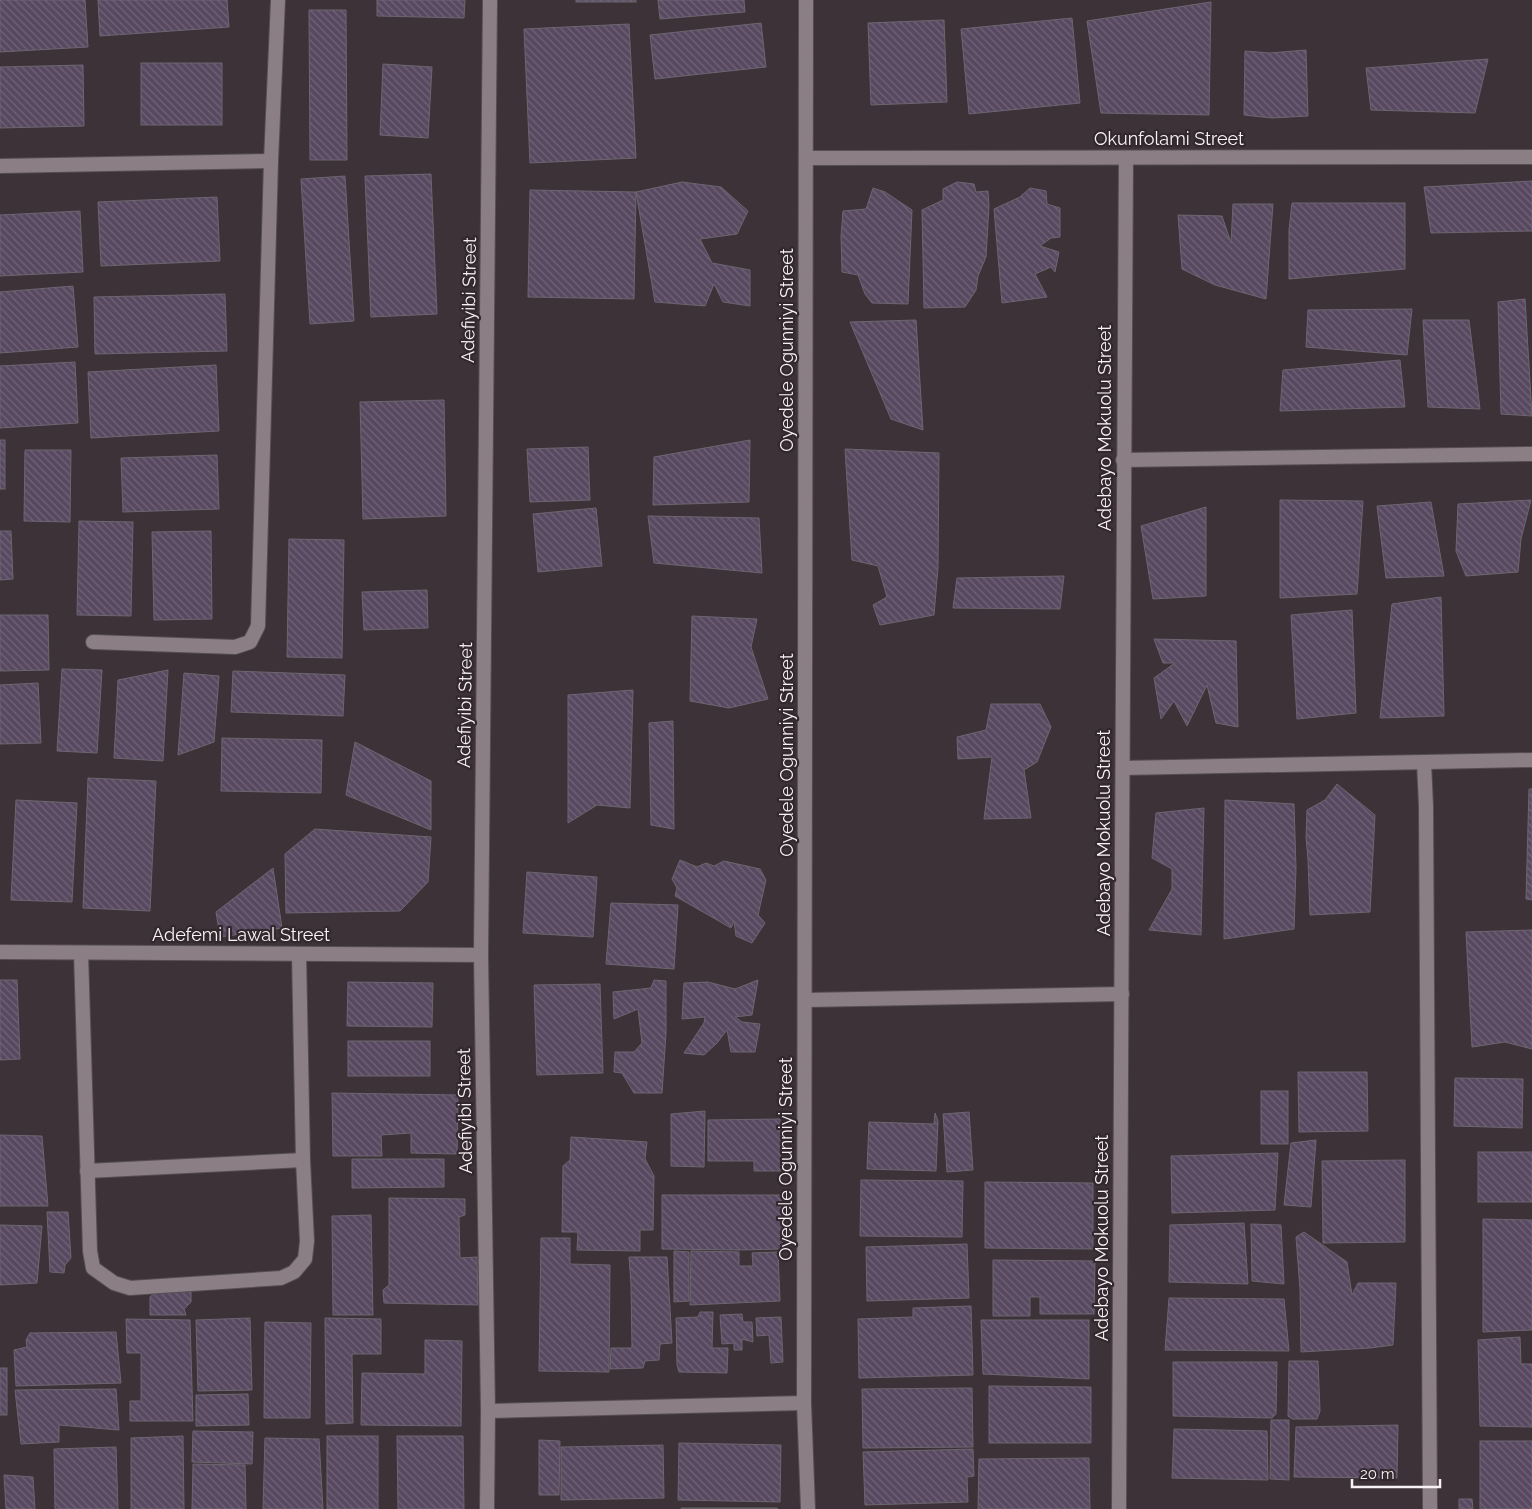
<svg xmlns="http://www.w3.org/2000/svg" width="1532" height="1509" font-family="Raleway,sans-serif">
<defs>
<pattern id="building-back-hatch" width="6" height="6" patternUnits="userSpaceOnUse" patternTransform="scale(1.25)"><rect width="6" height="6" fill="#584961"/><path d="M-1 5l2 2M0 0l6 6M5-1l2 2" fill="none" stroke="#716478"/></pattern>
</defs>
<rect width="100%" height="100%" fill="#3d3237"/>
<!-- building -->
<g fill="url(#building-back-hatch)" stroke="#6c6670">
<path d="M0 0H85L88 47 0 52Z"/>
<path d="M98 0H227L229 27 100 36Z"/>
<path d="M377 0H465L464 18 377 16Z"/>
<rect x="576" y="0" width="60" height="2"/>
<path d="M658 0H744L745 12 660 19Z"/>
<path d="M1211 2 1209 115 1101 113 1087 21Z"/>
<path d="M309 10H346L347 160H310Z"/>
<path d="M1072 18 1080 103 969 114 961 29Z"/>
<path d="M944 20 947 102 871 105 868 23Z"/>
<path d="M761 23 766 67 655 79 650 35Z"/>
<path d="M629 24 636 158 530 163 524 29Z"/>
<path d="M1306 50 1308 116 1272 118 1244 115 1245 51 1270 53Z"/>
<path d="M1488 59 1475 113 1371 110 1366 68Z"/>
<rect x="141" y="63" width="81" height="62"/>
<path d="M383 64 432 67 428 138 380 135Z"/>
<path d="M83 65 84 126 0 128V67Z"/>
<path d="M431 174 437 314 371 317 365 176Z"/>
<path d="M345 176 354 321 310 324 301 179Z"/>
<path d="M1532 181V231L1431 233 1424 187Z"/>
<path d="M682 182 721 187 748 211 737 234 700 239 712 263 750 270V306L723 302 714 284 705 306 655 302 636 192Z"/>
<path d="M957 182 974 184 976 192 988 191 989 206 986 257 978 276 976 290 965 307 924 308 922 210 943 200V189Z"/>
<path d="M873 188 885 192 912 210 908 304 872 303 865 294 858 275 842 272 841 237 843 211 866 209Z"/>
<path d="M1030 188 1046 191 1047 204 1060 208V237L1051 238 1040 246 1059 252 1055 272 1051 267 1035 274 1047 297 1002 303 994 209 1020 197Z"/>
<path d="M530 190 636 192 634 299 528 297Z"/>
<path d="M217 197 220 261 101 266 98 202Z"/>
<path d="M1292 203H1405V269L1289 279V230Z"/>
<path d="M1233 204H1273L1266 299 1215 285 1182 269 1178 215 1222 216 1231 243Z"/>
<path d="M80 211 83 272 0 276V215Z"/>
<path d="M73 286 78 347 0 353V292Z"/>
<path d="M225 294 227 351 95 354 94 297Z"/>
<path d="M1525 299 1532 416 1501 414 1498 302Z"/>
<path d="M1412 309 1407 355 1306 347 1308 310Z"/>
<path d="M916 320 923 430 891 419 850 322Z"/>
<path d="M1423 320H1469L1480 409 1428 407Z"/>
<path d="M1400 360 1405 407 1280 411 1283 370Z"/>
<path d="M75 362 78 423 0 428V366Z"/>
<path d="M216 365 219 431 91 438 88 372Z"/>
<path d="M444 400 446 516 363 519 360 402Z"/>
<rect x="0" y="440" width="5" height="49"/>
<path d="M750 440 749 502 653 505 654 457Z"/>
<path d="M588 447 590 500 530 502 527 449Z"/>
<path d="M845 449 939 453 938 568 934 615 880 625 873 605 887 597 878 566 852 560Z"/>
<path d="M25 450H71L70 522 24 521Z"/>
<path d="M217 455 219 509 123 512 121 458Z"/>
<path d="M1280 500 1363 501 1357 594 1280 598Z"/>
<path d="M1531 500 1521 539 1518 572 1466 576 1456 551 1458 504Z"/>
<path d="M1431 502 1444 576 1386 578 1377 506Z"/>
<path d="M1206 507V596L1153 599 1141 526Z"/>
<path d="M596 508 602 566 538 572 533 514Z"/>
<path d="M648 516 759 518 762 573 654 563Z"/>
<path d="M79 521 133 522 131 616 77 615Z"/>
<path d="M0 531H11L13 579 0 580Z"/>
<path d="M211 531 212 619 154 620 152 532Z"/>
<path d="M289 539 344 540 342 658 287 657Z"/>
<path d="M1064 576 1060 609 953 608 957 578Z"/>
<path d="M427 590 428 628 364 630 362 592Z"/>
<path d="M1441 597 1444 716 1380 718 1392 604Z"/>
<path d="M1352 610 1356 713 1297 719 1291 615Z"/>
<path d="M0 615H48L49 670 0 671Z"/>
<path d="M692 616 757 619 751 647 768 699 729 708 690 701Z"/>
<path d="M1154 639 1236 641 1238 727 1216 723 1207 685 1187 726 1174 701 1161 719 1154 678 1175 663H1163Z"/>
<path d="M62 669 102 670 97 753 57 751Z"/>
<path d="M168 670 163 761 114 758 118 680Z"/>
<path d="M233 671 345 675 343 716 231 712Z"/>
<path d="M184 673 219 676 214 742 178 755Z"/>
<path d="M38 683 41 743 0 744V685Z"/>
<path d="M633 690 630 808 597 805 568 823V695Z"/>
<path d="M991 704H1040L1051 727 1037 762 1024 770 1031 818 984 819 992 757 958 759 957 737 986 730Z"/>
<path d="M673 721 674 829 651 825 649 723Z"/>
<path d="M222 738 322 740 321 793 221 791Z"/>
<path d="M355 742 431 781V830L346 795Z"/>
<path d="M88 778 156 781 150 911 83 908Z"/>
<path d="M1337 784 1375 815 1370 912 1310 915 1308 859 1306 838 1307 810 1325 800Z"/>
<path d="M1529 789H1532V900L1526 899Z"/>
<path d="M16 800 77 803 72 902 11 900Z"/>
<path d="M1225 800 1294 804 1296 868 1294 929 1224 939Z"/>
<path d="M1204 808 1201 935 1149 930 1172 889V869L1152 858 1156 813Z"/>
<path d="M315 829 431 837 428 882 400 911 286 913 285 854Z"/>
<path d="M680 860 697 867 706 863 714 866 724 861 760 869 766 880 758 915 765 923 752 943 736 936 734 921 731 928 675 896 677 888 672 879Z"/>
<path d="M273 868 282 928 220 937 216 912Z"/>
<path d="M527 872 597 877 593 937 523 933Z"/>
<path d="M611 903 678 905 674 969 606 964Z"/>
<path d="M1532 930V1049L1505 1042 1472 1047 1466 932Z"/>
<path d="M0 980H17L20 1059 0 1060Z"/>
<path d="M654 980 666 981V1033L662 1093H634L622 1073 614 1072 615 1052H634L642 1043 638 1009 614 1019 613 992 651 988Z"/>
<path d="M758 980 752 1015 735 1017 742 1022 760 1024 755 1052H731L727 1030 717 1043 704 1055 684 1053 704 1023 705 1017 682 1019 684 983 708 982 735 989Z"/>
<path d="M348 982 433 983 432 1027 347 1026Z"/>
<path d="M600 984 603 1073 537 1075 534 985Z"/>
<rect x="348" y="1041" width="82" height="35"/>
<path d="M1298 1072H1367L1368 1131 1299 1132Z"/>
<path d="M1455 1078 1523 1079 1522 1128 1454 1126Z"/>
<rect x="1261" y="1091" width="27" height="53"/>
<path d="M332 1093 458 1095 457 1154 411 1153V1133L381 1135 382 1156H333Z"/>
<path d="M705 1111 704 1167 671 1166V1114Z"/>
<path d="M969 1112 973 1170 947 1172 943 1114Z"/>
<path d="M935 1113 938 1121 936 1171 867 1169 869 1122 934 1124Z"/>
<path d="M780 1119 781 1171H754V1161H708V1120Z"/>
<path d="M0 1135 42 1136 48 1206H0Z"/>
<path d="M571 1137 647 1142 645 1159 654 1176 653 1230H640V1251L577 1250 578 1232H562L563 1166 570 1160Z"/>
<path d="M1316 1140 1311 1207 1284 1205 1291 1143Z"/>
<rect x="1478" y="1152" width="54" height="50"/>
<path d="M1278 1153 1275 1210 1172 1213 1171 1156Z"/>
<path d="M352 1159H444V1187L352 1188Z"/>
<path d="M1405 1160V1242L1323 1243 1322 1161Z"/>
<path d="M861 1180 963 1181 962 1237 860 1236Z"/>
<path d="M985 1182 1093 1183V1249L985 1248Z"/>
<path d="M662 1195H783L782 1249 739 1250 662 1249Z"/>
<path d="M389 1198 465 1199V1215L459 1217 460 1258 477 1257 478 1305 384 1303 383 1290 389 1285Z"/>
<path d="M47 1212H68L71 1258 65 1265 64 1273 50 1272Z"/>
<path d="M371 1215 373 1315H333L332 1216Z"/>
<path d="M1483 1219 1532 1220V1330L1483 1332Z"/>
<path d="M1244 1223 1248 1284 1169 1282 1170 1225Z"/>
<path d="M1251 1224 1281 1225 1284 1284 1252 1281Z"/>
<path d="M0 1225 42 1226 37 1283 0 1285Z"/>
<path d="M1304 1232 1347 1262 1352 1295 1358 1283H1396L1393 1345 1370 1348 1301 1352 1300 1289 1296 1237Z"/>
<path d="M541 1238H570V1264L610 1265 609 1372 539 1371Z"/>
<path d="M967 1244 969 1298 867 1301 866 1247Z"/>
<path d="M674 1251 689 1252V1301L674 1302Z"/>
<path d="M691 1251 739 1252V1266H753L752 1253 778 1252 780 1301 690 1305Z"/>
<path d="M629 1257H667L672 1343 660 1344 659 1360 645 1361 643 1368 610 1369 611 1348H632L631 1284Z"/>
<path d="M993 1260 1095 1261 1094 1314H1040V1297H1030V1316H993Z"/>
<path d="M191 1288V1302L184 1309 186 1315H150V1297L160 1289Z"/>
<path d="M1169 1298 1284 1299 1289 1351 1165 1350Z"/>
<path d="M971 1306 973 1375 859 1378 858 1319 913 1317V1308Z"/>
<path d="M700 1312H713L712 1348H728L727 1373 679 1372 677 1365 676 1318 698 1317Z"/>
<path d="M742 1314 743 1322H752L753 1342 742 1339V1350H734V1343L722 1344 720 1315Z"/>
<path d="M781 1317 783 1362 771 1363 769 1335 757 1336 756 1318Z"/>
<path d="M250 1318 252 1390 198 1391 196 1320Z"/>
<path d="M325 1318 381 1319V1354H352L353 1423 326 1424Z"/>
<path d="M126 1319 190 1320 193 1421H130V1401H141V1353H127Z"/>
<path d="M981 1320H1089V1379L983 1374Z"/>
<path d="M265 1322 311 1323 310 1418H264Z"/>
<path d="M116 1332 121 1383 16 1386 14 1350 27 1347 26 1340 30 1333Z"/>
<path d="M1520 1337 1521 1364H1532V1427L1480 1426 1478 1340Z"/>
<path d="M425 1340 462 1341 461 1426 361 1425 362 1373 425 1374Z"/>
<path d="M1289 1361H1318L1320 1411 1317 1419H1292L1288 1416Z"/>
<path d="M1173 1362H1277L1276 1414 1272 1418 1173 1416Z"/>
<rect x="0" y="1368" width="7" height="47"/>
<path d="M989 1386 1091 1387V1443H989Z"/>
<path d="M972 1388 973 1447 863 1448 862 1389Z"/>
<path d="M116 1389 119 1430 59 1425V1442L21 1444 15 1390Z"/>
<path d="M248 1394 249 1425 196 1426V1395Z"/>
<path d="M1271 1420H1289V1480L1270 1479Z"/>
<path d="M1398 1425 1397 1478 1294 1477 1296 1427Z"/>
<path d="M1174 1429 1267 1431 1268 1480 1172 1478Z"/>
<path d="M193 1431 253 1432 252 1464 192 1462Z"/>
<path d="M183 1436 184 1509H131V1438Z"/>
<rect x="327" y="1436" width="51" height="73"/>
<path d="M397 1436H463L464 1509H398Z"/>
<path d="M265 1438 319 1439 323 1509H263Z"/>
<path d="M539 1440 560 1441 559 1495H539Z"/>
<rect x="1480" y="1441" width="52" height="68"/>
<path d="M679 1443 781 1445 780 1502 678 1500Z"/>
<path d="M663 1445 664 1498 561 1500V1447Z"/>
<path d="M116 1447 118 1509H55L54 1449Z"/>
<path d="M973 1449 974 1476 967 1477 968 1502 865 1505 863 1452Z"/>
<path d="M1089 1458 1090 1509H978L979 1459Z"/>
<path d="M193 1464 245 1465 246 1509H192Z"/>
<path d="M4 1475 33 1477 35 1509H6Z"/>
<path d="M1459 1499H1472L1473 1509H1459Z"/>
<path d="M681 1508H777L778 1509H681Z"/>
</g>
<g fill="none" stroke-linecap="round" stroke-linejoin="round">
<!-- minor casing -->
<g stroke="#564e52" stroke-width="16">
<g id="minor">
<path d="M806 0 804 1403 808 1509"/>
<path d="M806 158 1532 157"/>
<path d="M0 166 271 161"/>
<path d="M1123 460 1532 454"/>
<path d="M93 642 235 647 250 642 258 626 271 161 278 0"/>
<path d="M1424 763 1426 806 1430 1509"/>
<path d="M1123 768 1532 760"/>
<path d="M0 952 481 955"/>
<path d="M81 953 90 1251 93 1268 114 1283 130 1288 281 1278 294 1272 305 1259 307 1241 303 1160 299 954"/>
<path d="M806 1000 1122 994"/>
<path d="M87 1171 303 1160"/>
<path d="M488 1411 804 1403"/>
<path d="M487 1509 488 1411 481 955 490 0"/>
<path d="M1119 1509C1122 1059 1122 608 1126 158"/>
</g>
</g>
<!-- minor -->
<use href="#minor" stroke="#8b7f85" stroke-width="14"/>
</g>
<g text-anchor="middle" stroke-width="4.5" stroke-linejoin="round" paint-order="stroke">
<!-- street labels -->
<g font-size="18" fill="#f9f2f5" stroke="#32282d">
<text x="1169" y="145">Okunfolami Street</text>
<text transform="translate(469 300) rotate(-89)" y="6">Adefiyibi Street</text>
<text transform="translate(787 350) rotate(-90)" y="6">Oyedele Ogunniyi Street</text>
<text transform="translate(1105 428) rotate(-90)" y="6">Adebayo Mokuolu Street</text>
<text transform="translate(465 705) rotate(-89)" y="6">Adefiyibi Street</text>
<text transform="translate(787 755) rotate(-90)" y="6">Oyedele Ogunniyi Street</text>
<text transform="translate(1104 833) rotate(-90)" y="6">Adebayo Mokuolu Street</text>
<text x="241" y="941">Adefemi Lawal Street</text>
<text transform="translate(465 1111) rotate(-91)" y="6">Adefiyibi Street</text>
<text transform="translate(786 1159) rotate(-90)" y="6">Oyedele Ogunniyi Street</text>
<text transform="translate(1102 1238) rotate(-90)" y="6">Adebayo Mokuolu Street</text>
</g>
</g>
<!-- scale -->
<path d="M1352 1479v8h88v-8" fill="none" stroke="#f9f2f5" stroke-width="2.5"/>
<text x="1360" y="1479" font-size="15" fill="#f9f2f5" stroke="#32282d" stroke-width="4" paint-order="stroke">20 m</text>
</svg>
